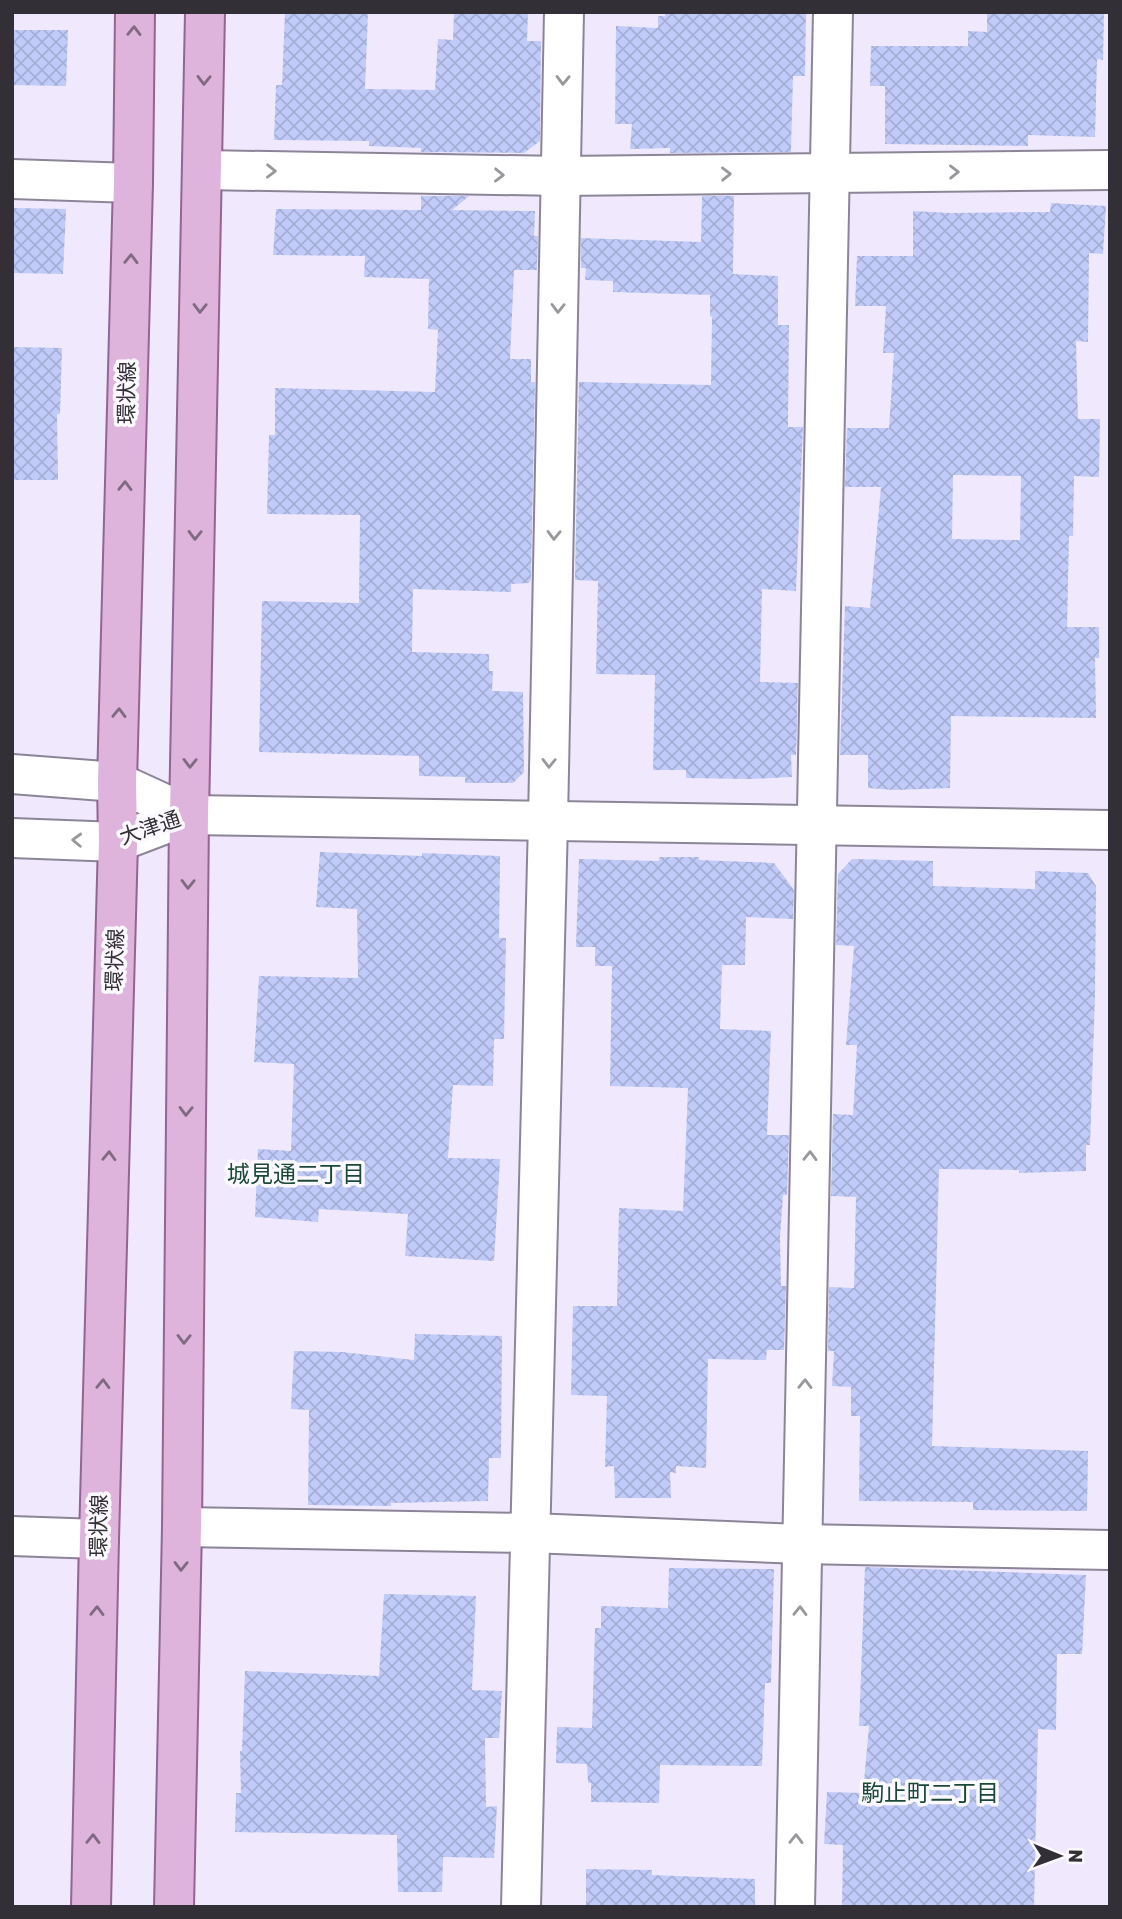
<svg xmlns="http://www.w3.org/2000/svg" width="1122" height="1919" font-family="Rubik,'Noto Sans JP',sans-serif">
<defs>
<pattern id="building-cross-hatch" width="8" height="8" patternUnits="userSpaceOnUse" patternTransform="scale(1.75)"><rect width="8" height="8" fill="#c0cbf9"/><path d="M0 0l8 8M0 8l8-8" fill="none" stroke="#a5afd6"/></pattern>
</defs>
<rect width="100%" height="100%" fill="#f0e9fd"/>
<!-- building -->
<g fill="url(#building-cross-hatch)" fill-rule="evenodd">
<path d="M285 12H368L365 89 435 90 438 39 453 40 454 12H528L527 41H541L540 141 524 153 421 152V148L369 146V141L274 140 276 85H282Z"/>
<path d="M665 12H806L805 76H793L791 152 670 153V148L630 149 632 124H615L616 26 658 28V16H665Z"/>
<path d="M987 12H1104L1103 60 1097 59 1095 137 1028 135V146L885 144V86H870L871 46H968V31L987 32Z"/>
<path d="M12 30H68L66 86 12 85Z"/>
<path d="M421 196H469L452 210 535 211 534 236H538L537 270H514L510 359H531V382H535L531 579 529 583 511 584V592L413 589 412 652 489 654V671H493L492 691 523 692 524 772 513 783H465V777L419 776V756L259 752 262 601 359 603 360 515 267 514 269 435H275V388L435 392 438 330 428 329 429 279 364 277 365 256 273 255 276 209 421 210Z"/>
<path d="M702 196H734L733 274 778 276V325H789L788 427H803L796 591 762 589 760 682 798 683 796 755H791L792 777 750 779 686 778V770H653L655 675 596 674 598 581 575 580 579 382 711 385 712 317 710 316V295L613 292V281L585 280 586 268H581V238L701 242Z"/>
<path d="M1051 203 1106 206 1103 254 1089 253 1088 342 1076 341 1078 419H1100L1099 477 1074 476 1073 536H1069L1067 627H1099V658H1095L1096 718 951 716 950 788 894 790 868 788V755H840L845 606 870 608 881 487H845L847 428H889L894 353H883L886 306H855L857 256H913V211L950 213 1050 212ZM953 475 1021 476 1020 540 952 539Z"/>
<path d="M12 208 66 209 63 274 12 273Z"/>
<path d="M12 347 62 348 60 414H57L58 480H12Z"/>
<path d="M320 852 422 856V853L500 856 499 938H506L504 1039H494L493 1086 453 1085 448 1158 500 1159 494 1261 405 1256 408 1214 319 1209 318 1222 255 1217 258 1149 291 1151 294 1064 254 1062 259 976 358 978 357 909 316 907Z"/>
<path d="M659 857H699V860L774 863 794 890 793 919 746 917 745 965H722L720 1029 771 1031 767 1135H789L787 1195H783L780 1238 781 1286H786L784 1350H767L766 1360 708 1359 706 1468 676 1466V1473L670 1472 671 1498H615L614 1466 605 1467 607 1396 571 1395 573 1306H617L619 1208 683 1211 688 1088 610 1086 612 966H595V947H576L579 859 659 861Z"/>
<path d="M852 859 933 861V886L1035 889V871L1088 873 1096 886 1095 995 1090 1145H1086V1171L1019 1173V1170L939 1169 932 1446 1088 1451 1087 1511 973 1510V1502L859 1501 860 1416H851V1387L832 1386 834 1351H828L829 1287 854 1288 856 1197 831 1196 833 1114 853 1115 857 1045H846L854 946 836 945 838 874Z"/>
<path d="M415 1334 502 1336 501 1458H489L488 1501 391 1503V1506L308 1505 309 1410 291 1409 294 1351 342 1352 414 1360Z"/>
<path d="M865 1567 1086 1575 1082 1654H1057L1056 1730 1038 1729 1034 1907 842 1906 843 1845 824 1844 827 1792 863 1793 869 1726H859Z"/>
<path d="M669 1568 774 1569 771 1683H765L762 1766 660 1765 659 1803 591 1802V1783H588L587 1764 556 1763 557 1727 592 1728 595 1628H601V1606L668 1608Z"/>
<path d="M384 1594 476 1596 472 1690 502 1691 499 1738H485L486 1807 497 1806 494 1858 443 1857 442 1892H398L397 1835 235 1832 236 1793H241L240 1751H242L245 1671 379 1676Z"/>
<path d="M586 1869 652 1870V1875L755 1879V1907H586Z"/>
</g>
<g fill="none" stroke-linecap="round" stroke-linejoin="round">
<!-- minor casing -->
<g stroke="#8c8598" stroke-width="42">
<g id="minor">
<path d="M203 170 561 176 1110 170"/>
<path d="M12 179 133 183"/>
<path d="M12 774 117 782 189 815"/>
<path d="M12 838 118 842 189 815 1110 830"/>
<path d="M182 1527 531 1533 801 1544 1110 1550"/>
<path d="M12 1536 99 1539"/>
<path d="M521 1907 548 821 564 12"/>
<path d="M795 1907 833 12"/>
</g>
</g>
<!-- major casing -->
<g stroke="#946493" stroke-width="42">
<g id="major">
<path d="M91 1907 99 1539 118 842 117 782 133 183 135 12"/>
<path d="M174 1907 182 1527 189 815 205 12"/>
</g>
</g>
<!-- minor -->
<use href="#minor" stroke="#fff" stroke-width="38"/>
<!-- major -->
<use href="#major" stroke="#deb3dc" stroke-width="38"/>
</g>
<!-- one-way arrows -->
<defs><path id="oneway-chevron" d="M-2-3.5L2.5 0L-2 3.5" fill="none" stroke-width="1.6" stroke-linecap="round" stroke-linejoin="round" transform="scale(1.75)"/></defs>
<g stroke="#7f6a81">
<use href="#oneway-chevron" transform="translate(134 31) rotate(-89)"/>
<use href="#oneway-chevron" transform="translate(204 80) rotate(91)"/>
<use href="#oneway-chevron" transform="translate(131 259) rotate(-89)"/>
<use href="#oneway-chevron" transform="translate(200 308) rotate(91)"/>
<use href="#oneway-chevron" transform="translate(125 486) rotate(-89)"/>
<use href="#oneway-chevron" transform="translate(195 535) rotate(91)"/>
<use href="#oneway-chevron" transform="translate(119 713) rotate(-89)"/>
<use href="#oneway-chevron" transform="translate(190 763) rotate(91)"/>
<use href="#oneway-chevron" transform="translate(188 884) rotate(91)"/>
<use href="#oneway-chevron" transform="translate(186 1111) rotate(91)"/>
<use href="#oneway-chevron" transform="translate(109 1156) rotate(-88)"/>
<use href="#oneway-chevron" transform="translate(184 1339) rotate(91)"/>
<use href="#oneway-chevron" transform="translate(103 1384) rotate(-88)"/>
<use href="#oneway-chevron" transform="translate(181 1566) rotate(91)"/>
<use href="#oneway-chevron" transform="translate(97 1611) rotate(-89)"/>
<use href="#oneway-chevron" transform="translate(93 1839) rotate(-89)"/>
</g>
<g stroke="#98979b">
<use href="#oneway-chevron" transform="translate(563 80) rotate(91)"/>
<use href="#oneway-chevron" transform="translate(271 171) rotate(1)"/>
<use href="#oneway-chevron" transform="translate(954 172) rotate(-1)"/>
<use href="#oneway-chevron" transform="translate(726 174) rotate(-1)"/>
<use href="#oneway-chevron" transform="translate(499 175) rotate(1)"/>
<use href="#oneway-chevron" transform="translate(558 308) rotate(91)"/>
<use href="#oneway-chevron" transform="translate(554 535) rotate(91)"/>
<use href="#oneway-chevron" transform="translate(549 763) rotate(91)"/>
<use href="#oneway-chevron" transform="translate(77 840) rotate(-178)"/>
<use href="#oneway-chevron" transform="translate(810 1156) rotate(-89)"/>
<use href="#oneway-chevron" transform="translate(805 1384) rotate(-89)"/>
<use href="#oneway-chevron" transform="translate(800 1611) rotate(-89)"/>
<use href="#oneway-chevron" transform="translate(796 1839) rotate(-89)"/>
</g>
<g text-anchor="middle" stroke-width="7" stroke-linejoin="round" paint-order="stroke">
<!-- street labels -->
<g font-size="21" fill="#322f37" stroke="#fbf9fd">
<text transform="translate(127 393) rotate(-89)" y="7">環状線</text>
<text transform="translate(150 828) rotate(-19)" y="7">大津通</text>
<text transform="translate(115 960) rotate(-88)" y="7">環状線</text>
<text transform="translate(99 1526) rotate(-89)" y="7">環状線</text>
</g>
<!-- neighbourhood labels -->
<g font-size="23" fill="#1b4937" stroke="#fbf9fd">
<text x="296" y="1182">城見通二丁目</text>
<text x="930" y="1801">駒止町二丁目</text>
</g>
</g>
<!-- border -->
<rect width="1122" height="1919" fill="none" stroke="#322f37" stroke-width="28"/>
<!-- north arrow -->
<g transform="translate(1059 1856) rotate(91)" stroke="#fbf9fd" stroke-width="5" paint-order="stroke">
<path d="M0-5L12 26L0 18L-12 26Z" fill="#322f37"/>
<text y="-10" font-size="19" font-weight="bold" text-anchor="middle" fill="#322f37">N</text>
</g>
</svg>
